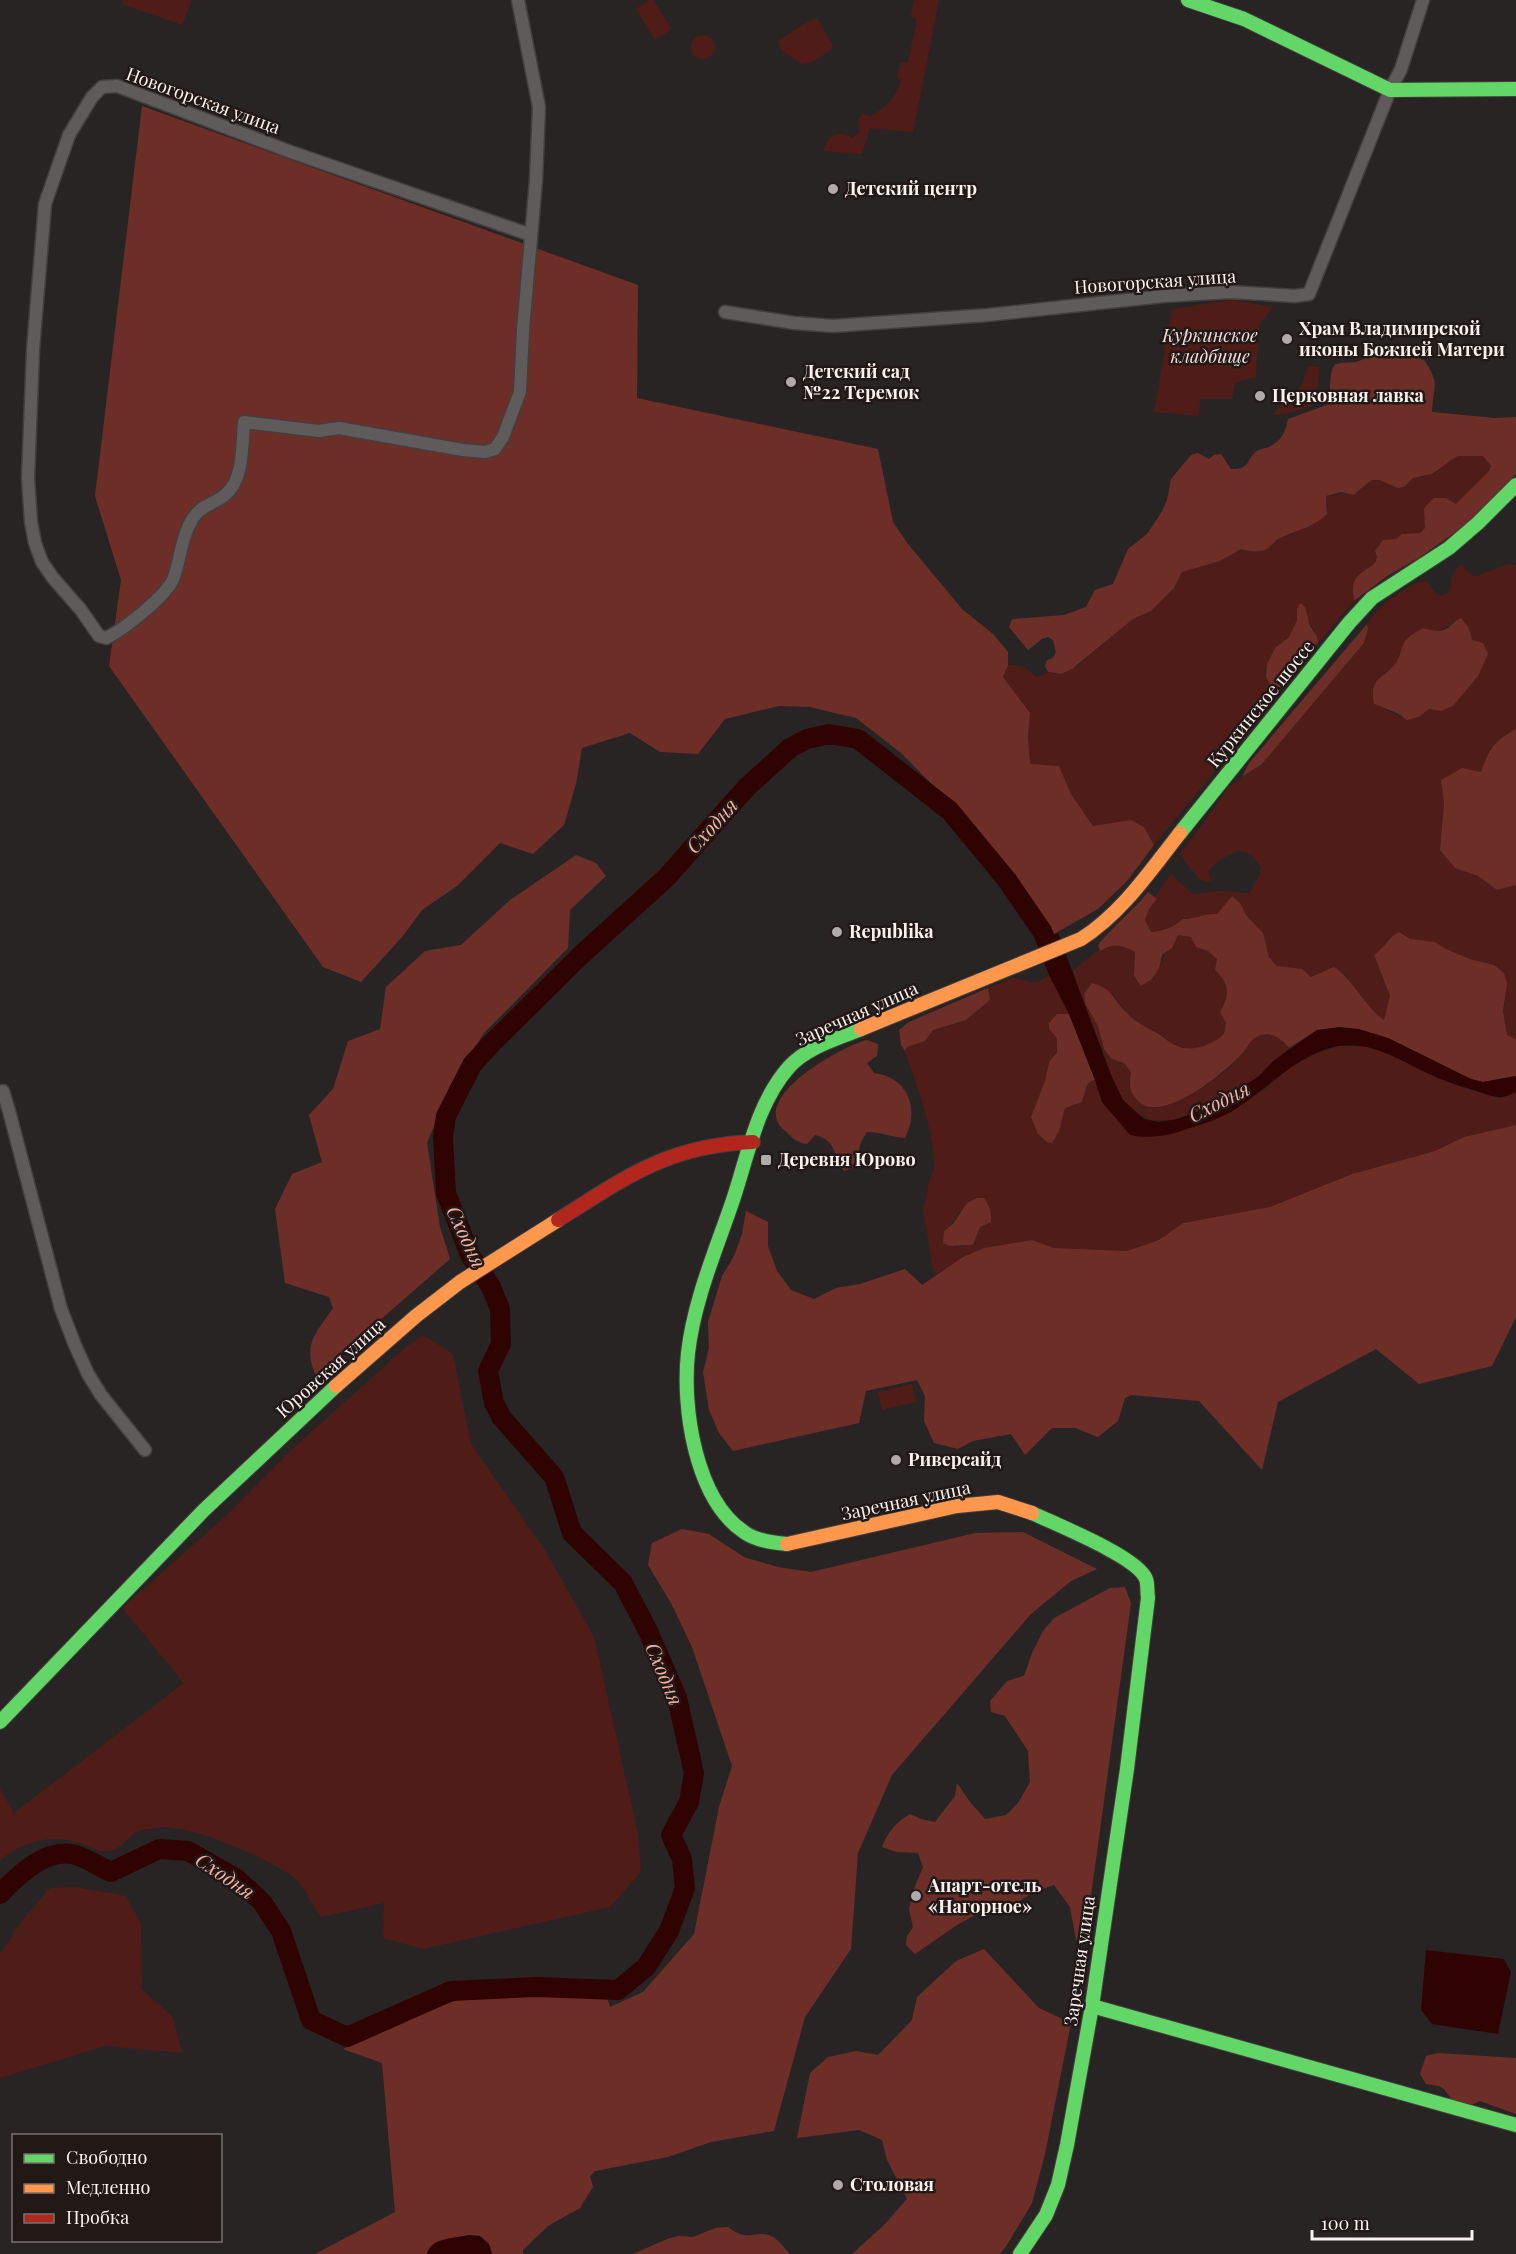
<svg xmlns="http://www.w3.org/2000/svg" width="1516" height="2254" font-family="'Playfair Display',serif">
<rect width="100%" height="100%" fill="#292424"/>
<!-- green -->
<g fill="#501c18" fill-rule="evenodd">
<path d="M124 0H192L182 25 122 4Z"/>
<path d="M649 0H653L672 29 655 40 636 9Z"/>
<path d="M914 0H939L913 132 870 128 862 154 823 151C828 136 838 129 852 138L860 131C857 124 857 119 863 114L871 116C886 107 896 98 901 80L897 77 900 63 908 62 917 19 912 18 911 15Z"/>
<path d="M814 18 818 20 832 44 833 48 813 62 801 64 780 49 778 41Z"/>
<circle cx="703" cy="47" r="12"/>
<path d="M1231 300 1273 307 1259 325 1256 377 1235 383 1232 399H1200L1199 416 1154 412 1172 309Z"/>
<path d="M1308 366 1319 367 1316 404 1290 413 1272 415 1302 385Z"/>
<path d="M1458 456H1483L1491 466 1489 471 1456 505 1451 502 1426 521 1425 528 1420 533 1408 534 1396 539 1383 540 1375 551 1377 557 1375 563C1358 575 1350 577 1354 601L1318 643C1316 629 1306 618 1297 609V620L1289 637 1275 648 1267 664 1265 670 1267 682 1278 688 1283 686 1261 712 1245 723 1228 748 1214 772 1154 845 1144 827 1131 820 1093 826 1071 794 1059 766 1030 764 1028 737 1030 713 1003 677 1008 665 1022 666 1037 677 1048 672 1055 674 1077 666 1133 619 1151 611 1174 588 1182 572 1220 561 1241 549 1253 552 1270 546 1280 538 1313 525 1328 508 1326 496 1358 492 1372 480H1379L1398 488 1404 487 1413 478 1432 474 1448 462Z"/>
<path d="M1460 564 1474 577 1508 564 1516 565V729C1495 740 1488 749 1481 773L1441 780 1444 803 1440 850 1455 868 1478 876 1497 890 1516 885V1039L1507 1035 1503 1011 1506 997 1494 965 1470 959 1446 949 1435 942 1388 938 1383 949 1374 955 1390 997 1384 1020 1374 1013 1345 974 1311 977 1289 968 1277 966 1269 957 1262 933 1246 915 1241 904 1232 896 1217 915C1204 913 1196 919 1183 919 1172 928 1164 931 1151 932L1145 920 1149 909 1157 900 1155 897 1171 874 1193 894 1222 891 1249 893 1260 875 1261 867 1251 855 1239 850 1221 859 1208 871 1212 882 1200 880 1180 855 1229 787 1262 764 1364 643 1368 629 1367 624C1378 607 1406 583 1426 581L1438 596 1449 593 1452 576ZM1455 620 1469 628C1472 644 1466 696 1452 706 1445 711 1437 710 1429 709 1407 728 1397 713 1374 704L1372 692 1385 672 1395 665 1404 643 1423 628C1437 632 1445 631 1455 620Z"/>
<path d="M1178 935 1191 937 1196 947 1208 951 1218 959 1215 970C1230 984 1230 995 1221 1012L1226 1023 1224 1034C1214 1044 1191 1053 1177 1047 1169 1043 1165 1037 1158 1033 1137 1022 1126 1016 1113 994L1086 1005 1098 1026 1104 1049 1112 1059 1124 1063 1131 1072 1129 1083 1142 1104C1146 1106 1151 1108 1155 1108 1181 1105 1227 1074 1242 1054 1248 1047 1251 1037 1262 1035 1273 1032 1283 1040 1289 1048 1278 1057 1269 1067 1259 1076 1228 1103 1153 1147 1123 1100 1113 1084 1108 1065 1102 1048 1092 1023 1080 998 1073 971 1080 964 1103 945 1113 944 1121 943 1128 948 1135 952L1134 976 1159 968C1163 954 1172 948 1178 935Z"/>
<path d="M1049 975 1069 1014H1057L1049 1029 1057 1038 1058 1045 1057 1051 1049 1062 1045 1081 1031 1117 1038 1134 1059 1131 1065 1108 1082 1102 1087 1085 1091 1081 1095 1080 1102 1102 1136 1136 1172 1134 1230 1112 1265 1089 1293 1065 1318 1053 1340 1046 1366 1047 1393 1055 1426 1073 1461 1087 1499 1098 1516 1092V1125L1464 1137 1435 1151 1352 1174 1270 1207 1183 1223 1159 1240 1127 1251 1054 1248 1031 1240 984 1248 963 1257 937 1275 933 1270 923 1208C927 1200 927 1194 928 1186 929 1179 933 1174 934 1168 935 1133 916 1084 905 1051L906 1047 925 1041 933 1030 966 1020 990 1000 988 988 1014 978C1031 980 1031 988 1049 975ZM972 1202 991 1222 980 1227 973 1245 955 1247 944 1231C955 1222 959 1209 972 1202Z"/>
<path d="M423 1335 453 1354 471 1444 545 1550 594 1637 638 1834 641 1872 610 1907 423 1949 383 1938 384 1903 321 1917C313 1906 302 1883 292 1876 264 1857 187 1822 155 1828 149 1829 142 1829 137 1832 125 1837 122 1853 102 1851 94 1850 85 1844 76 1842 49 1834 20 1842 0 1861V1789L14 1813 184 1683 122 1608 228 1514 288 1453 406 1347Z"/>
<path d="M912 1384 916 1402 882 1410 878 1392Z"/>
<path d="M75 1887 126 1896 141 1924 142 1990 173 2017 182 2053 105 2046 0 2078V1954L22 1921 50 1888Z"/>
</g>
<!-- forest -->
<g fill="#6e2e28">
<path d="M142 106 638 285 637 398 878 449 893 522 908 544 962 609 993 634 1008 652V665L1003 677 1030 713 1028 737 1030 764 1059 766 1071 794 1093 826 1131 820 1144 827 1154 845 1127 881 1098 909 1052 935 965 818 901 753 856 718 810 707 779 706 725 719 698 754 660 752 630 733 582 748 576 784 564 825 533 854 500 843 457 886 422 910 403 936 361 982 323 967 109 666 121 580 95 496Z"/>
<path d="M1378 353 1398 358 1412 357 1424 360C1441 385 1433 385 1432 412L1495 418 1516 417V474L1468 523 1420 557 1387 576 1354 601C1350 576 1358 576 1375 563L1377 557 1375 551 1383 540 1396 539 1402 534 1420 533 1425 528 1424 508 1434 498H1446L1456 504 1489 471 1491 466 1483 456H1458L1453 459 1432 474 1413 478 1404 487 1398 488 1379 480H1372L1353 495 1341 492 1326 496 1327 514C1313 528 1297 530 1280 538 1274 541 1271 547 1265 550 1257 552 1248 552 1241 549L1220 561 1182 572 1174 588 1151 611 1133 619 1072 669 1061 674 1048 672 1045 666 1047 660 1053 658 1056 652 1053 640 1048 637 1042 639 1028 650 1009 627 1012 619 1064 615 1086 607 1095 590 1113 584 1128 549 1147 534 1161 513 1167 500 1171 479 1191 455 1198 453 1209 459 1214 455 1221 454 1231 469C1251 470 1246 459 1257 451 1260 449 1262 449 1266 448 1281 442 1285 434 1288 419L1327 405C1332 395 1328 368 1336 364 1342 362 1350 363 1356 362 1364 360 1369 354 1378 353Z"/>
<path d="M1300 603 1305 607 1310 626 1317 636 1318 643 1283 686 1278 688 1271 687 1266 677 1267 664 1275 648 1289 637 1297 620V609Z"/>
<path d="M1461 618 1469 628 1472 640 1483 643 1488 654 1478 676 1453 706 1441 711 1429 709 1419 717 1407 720 1397 713 1374 704C1369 679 1381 680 1394 665 1400 659 1400 650 1404 643 1408 636 1416 632 1423 628 1431 630 1441 633 1448 628 1453 624 1454 621 1461 618Z"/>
<path d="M1367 624 1368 629 1364 643 1262 764 1242 777 1249 763Z"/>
<path d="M1516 729V885L1497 890 1478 876 1455 868 1440 850 1444 803 1441 780 1462 768 1481 772C1489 749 1494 741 1516 729Z"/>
<path d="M576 855 596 863 606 876 570 910 568 948 484 1033 450 1086 427 1143 440 1227 450 1259 316 1376C302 1345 316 1333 333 1308L329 1297 285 1283 275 1209 292 1174 322 1162 309 1115 333 1089 348 1041 380 1029 386 987 425 951 461 945 510 900Z"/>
<path d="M1148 892 1157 899 1149 909 1145 920 1151 932C1164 931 1172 928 1183 919 1196 919 1204 913 1217 914L1232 896 1241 904 1246 915 1263 933 1269 957 1277 966 1302 969 1311 977 1334 967C1354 980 1364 1006 1384 1020L1390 996 1374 955C1385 948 1387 938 1399 932L1410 939 1435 942 1446 949 1470 959 1494 965 1504 973 1507 984 1503 1011 1507 1035 1516 1039V1076L1483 1082 1471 1079 1388 1038 1317 1030 1289 1048C1283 1040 1273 1032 1262 1035 1250 1037 1247 1050 1239 1057 1221 1075 1163 1123 1139 1102 1129 1093 1129 1084 1131 1072L1124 1063 1112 1059 1104 1049 1098 1026 1086 1005 1084 994 1092 983C1113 989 1112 998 1126 1012 1135 1022 1146 1027 1157 1033 1164 1037 1169 1043 1177 1046 1191 1053 1214 1044 1224 1034L1226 1023 1220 1012C1230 995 1230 984 1215 970L1217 959 1208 951 1196 947 1191 937 1178 935 1172 948 1162 955 1159 968 1152 979 1141 986 1134 976 1135 952C1121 944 1114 943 1100 951L1098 945C1113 926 1133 911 1148 892Z"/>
<path d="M988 988 990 1000 966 1020 933 1030 925 1041 907 1047 905 1051 901 1045 899 1030 909 1022Z"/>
<path d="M1057 1014H1069L1095 1080 1091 1081 1087 1085 1082 1102 1065 1108 1059 1131 1052 1143 1047 1142 1038 1134 1031 1117 1045 1081 1049 1062 1057 1052V1038L1049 1029V1023Z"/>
<path d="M867 1040 878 1044 877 1056 867 1063 874 1073C908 1077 920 1109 905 1138 892 1137 881 1132 867 1132L861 1142 855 1167 844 1171C832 1155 838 1141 815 1135L807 1144C795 1142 793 1138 784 1130 748 1098 842 1046 867 1040Z"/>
<path d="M1516 1125V1317L1492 1366 1419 1384 1376 1349 1278 1402 1262 1470 1199 1401 1131 1395 1125 1398 1118 1421 1098 1437 1075 1428H1052L1025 1455 1011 1434 973 1441 958 1449 934 1443 924 1421 925 1396 917 1380 866 1391 859 1423 733 1451 719 1433 709 1410 703 1372 709 1348 708 1322 722 1276 734 1256 742 1234 746 1211 768 1222V1246L777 1271 791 1290 814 1299 836 1288 860 1284 905 1269 922 1285 963 1257 984 1248 1032 1240 1054 1248 1127 1251 1159 1240 1183 1223 1270 1207 1352 1174 1435 1151 1464 1137Z"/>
<path d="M977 1198H984C989 1205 992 1213 991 1222L980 1227 973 1245 949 1246 943 1243 944 1231 953 1224 967 1203Z"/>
<path d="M682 1529 709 1534 744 1557 778 1567 811 1572 975 1533 1023 1532 1097 1569 1071 1581 1031 1614 892 1775 858 1853 851 1949 805 2017 774 2131 711 2142 668 2157 595 2171 590 2176 593 2187 580 2208 548 2226 523 2250V2254H492L489 2244 480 2236C465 2235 431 2238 427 2254H315L395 2212 382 2063 343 2049 390 2029 425 2008 472 1997 530 1993 606 1995 610 2007 643 1992 694 1934 719 1807 732 1766 692 1647 671 1603 648 1565 652 1543Z"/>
<path d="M1125 1587 1131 1603 1085 1940H1076L1070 1907 1054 1885 1034 1892 1019 1901 979 1913 957 1925 915 1954 906 1945 907 1936 913 1927 909 1909 915 1886 923 1867 918 1853 897 1852 882 1847C888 1831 897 1822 910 1814L921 1819 935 1822 955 1796 957 1783 970 1802 985 1819 1006 1815 1018 1803 1030 1782 1028 1751 1005 1716 991 1712 990 1701 1007 1681 1024 1676 1032 1653 1043 1631 1054 1618 1110 1588Z"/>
<path d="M984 1949 1039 2008 1071 2023 1045 2154 1032 2203 1007 2245 1000 2254H852L884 2225 907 2199 887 2160 882 2140 859 2130 797 2138 810 2073 828 2057 856 2051 878 2055 912 2020 917 1997 956 1961Z"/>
<path d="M1438 2053 1516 2058V2114L1480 2101 1469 2106 1452 2100 1444 2089 1439 2086 1426 2084 1420 2074 1426 2056Z"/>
<path d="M728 2227C749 2244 757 2228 773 2237 779 2240 785 2249 790 2254H633L667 2239 679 2236 693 2237 715 2228Z"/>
</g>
<!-- water -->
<g fill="#300303">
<path d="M1058 933 1111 1075 1123 1100 1144 1119 1159 1122 1177 1119 1213 1106 1259 1076 1273 1061 1317 1030 1339 1027 1359 1029 1388 1038 1471 1079 1483 1082 1516 1076V1092C1511 1094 1504 1098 1499 1097 1492 1097 1483 1093 1477 1091 1459 1086 1441 1080 1425 1072 1398 1059 1371 1041 1339 1046 1296 1054 1267 1090 1231 1112 1216 1120 1200 1125 1184 1130 1168 1136 1147 1139 1130 1135L1102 1102 1095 1080 1069 1014 1049 975 1040 952V941Z"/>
<path d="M1426 1950 1504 1959 1511 1972 1498 2034 1432 2024 1421 2010Z"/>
<path d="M468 2235 480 2236 489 2244 492 2254H427C431 2237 454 2239 468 2235Z"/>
</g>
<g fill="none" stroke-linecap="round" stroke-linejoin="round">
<!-- river -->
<path stroke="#300303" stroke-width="20" d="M0 1894C18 1875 47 1847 76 1855 88 1859 100 1867 111 1872L159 1849 188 1851 237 1879 262 1902 281 1931 311 2020 347 2037 451 1991 536 1987 618 1990 646 1967 669 1931 685 1888 682 1859 671 1835 689 1802 694 1773 677 1698 648 1631 623 1583 572 1533 554 1477 502 1418 494 1403 488 1371 501 1344 500 1309 491 1287 470 1255 446 1193 443 1137 446 1116 472 1065 490 1045 581 955 666 878 747 787 790 748 807 739 829 734 858 739 950 811 1007 880 1042 931 1055 962"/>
<!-- street casing -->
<g stroke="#443f3e" stroke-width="15">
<g id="street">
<path d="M518 0 539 107 536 180 523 330 520 392 503 437 495 449 485 452 463 450 339 428 319 431 244 422C242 445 244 480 225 495 217 502 204 505 197 513 182 530 181 557 174 577 168 595 123 630 106 638L99 636 81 610 53 578 42 562 35 543 31 522 28 478 33 350 45 204 69 135 92 97 102 87 117 86 291 152 531 235"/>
<path d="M725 312 794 323 833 326 988 315 1164 296 1230 292 1295 296 1309 294 1390 90 1401 69 1423 0"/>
<path d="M0 1092 3 1091 9 1111 61 1309 75 1345 88 1374 101 1395 145 1450"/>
</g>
</g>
<!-- fast casing -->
<g stroke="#443f3e" stroke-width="16">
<g id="fast">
<path d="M1188 0 1244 19 1390 90 1516 89"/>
<path d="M1180 833 1349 623 1372 598 1449 548 1478 523 1516 485"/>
<path d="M787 1544C773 1543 756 1541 744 1532 695 1499 682 1407 688 1353 694 1300 716 1250 733 1200 748 1155 757 1103 789 1067 807 1047 837 1039 861 1029"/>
<path d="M0 1722 204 1510 336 1386"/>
<path d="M1092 2006 1516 2125"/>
<path d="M1020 2254 1046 2215 1058 2185 1067 2145 1092 2006 1127 1769 1148 1598C1147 1592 1148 1584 1146 1579 1138 1557 1055 1524 1032 1513"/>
</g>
</g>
<!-- slow casing -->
<g stroke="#443f3e" stroke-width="16">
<g id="slow">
<path d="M861 1029 1081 939C1122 913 1150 871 1180 833"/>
<path d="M336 1386 416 1316 460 1282 558 1220"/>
<path d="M787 1544 957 1506 998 1502 1032 1513"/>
</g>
</g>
<!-- jam casing -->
<g stroke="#443f3e" stroke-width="16">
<path id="jam" d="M558 1220C626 1177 669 1145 753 1142"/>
</g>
<!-- street -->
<use href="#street" stroke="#5f5b5b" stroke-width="12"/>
<!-- fast -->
<use href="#fast" stroke="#63d668" stroke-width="14"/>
<!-- slow -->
<use href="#slow" stroke="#ff974d" stroke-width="14"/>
<!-- jam -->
<use href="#jam" stroke="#b3261e" stroke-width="14"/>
</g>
<!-- markers -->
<g fill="#b0aaa9" stroke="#221917" stroke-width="2">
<circle cx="833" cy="189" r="6"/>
<circle cx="1287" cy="339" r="6"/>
<circle cx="791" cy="382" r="6"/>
<circle cx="1260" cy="396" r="6"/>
<circle cx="837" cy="932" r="6"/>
<rect x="760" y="1154" width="12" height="12" rx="3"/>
<circle cx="896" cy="1460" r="6"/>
<circle cx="916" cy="1896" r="6"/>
<circle cx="838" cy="2185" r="6"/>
</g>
<g text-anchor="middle" stroke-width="5" stroke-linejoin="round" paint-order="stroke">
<!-- street labels -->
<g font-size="18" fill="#f9f2f1" stroke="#221917">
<text transform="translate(203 101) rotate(20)" y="6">Новогорская улица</text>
<text transform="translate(1155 282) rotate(-4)" y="6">Новогорская улица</text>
<text transform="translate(1261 704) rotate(-51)" y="6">Куркинское шоссе</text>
<text transform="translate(857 1014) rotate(-24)" y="6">Заречная улица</text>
<text transform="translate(331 1368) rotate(-42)" y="6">Юровская улица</text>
<text transform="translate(906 1501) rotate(-12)" y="6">Заречная улица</text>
<text transform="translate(1080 1961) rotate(-82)" y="6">Заречная улица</text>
</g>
<!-- poi labels -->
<g font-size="18" font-weight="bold" fill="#f9f2f1" stroke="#221917" text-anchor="start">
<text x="845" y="195">Детский центр</text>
<text x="1299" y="335">Храм Владимирской<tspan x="1299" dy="21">иконы Божией Матери</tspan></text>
<text x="803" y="378">Детский сад<tspan x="803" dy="21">№22 Теремок</tspan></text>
<text x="1272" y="402">Церковная лавка</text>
<text x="849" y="938">Republika</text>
<text x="778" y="1166">Деревня Юрово</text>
<text x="908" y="1466">Риверсайд</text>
<text x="928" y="1892">Апарт-отель<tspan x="928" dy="21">«Нагорное»</tspan></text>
<text x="850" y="2191">Столовая</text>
</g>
<!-- park labels -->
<g font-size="18" font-style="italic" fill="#f6dedb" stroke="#221917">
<text x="1210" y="342">Куркинское<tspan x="1210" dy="21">кладбище</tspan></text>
</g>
<!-- water labels -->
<g font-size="20" font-style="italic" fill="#f5b1a8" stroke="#221917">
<text transform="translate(712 826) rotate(-48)" y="7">Сходня</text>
<text transform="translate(1219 1102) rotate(-27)" y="7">Сходня</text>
<text transform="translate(466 1237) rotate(65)" y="7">Сходня</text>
<text transform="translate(664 1674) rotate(67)" y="7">Сходня</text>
<text transform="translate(225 1876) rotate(34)" y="7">Сходня</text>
</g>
</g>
<!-- legend -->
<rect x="12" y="2134" width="210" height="108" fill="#221917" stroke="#78706e" stroke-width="1.5"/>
<rect x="24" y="2154" width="30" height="9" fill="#63d668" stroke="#78706e" stroke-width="1.5"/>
<text x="66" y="2164" font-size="18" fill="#f9f2f1">Свободно</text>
<rect x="24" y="2184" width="30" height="9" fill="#ff974d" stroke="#78706e" stroke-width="1.5"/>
<text x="66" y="2194" font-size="18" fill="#f9f2f1">Медленно</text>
<rect x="24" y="2214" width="30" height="9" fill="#b3261e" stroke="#78706e" stroke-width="1.5"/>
<text x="66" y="2224" font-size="18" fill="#f9f2f1">Пробка</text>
<!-- scale -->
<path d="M1312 2230v9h160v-9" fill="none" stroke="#f9f2f1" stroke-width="3"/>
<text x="1321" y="2230" font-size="18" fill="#f9f2f1" stroke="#221917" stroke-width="4.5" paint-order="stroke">100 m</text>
</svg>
